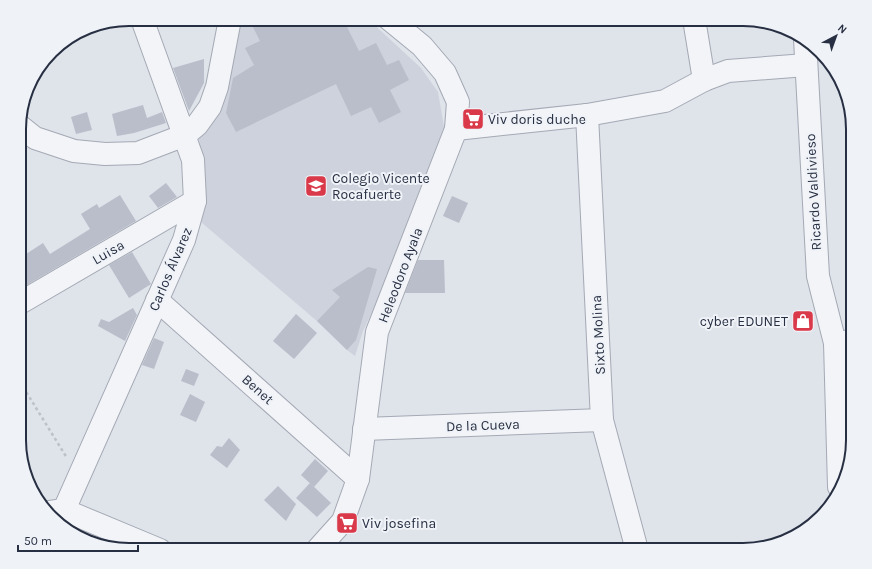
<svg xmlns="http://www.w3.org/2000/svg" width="872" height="569" font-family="Karla,sans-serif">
<rect width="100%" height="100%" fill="#dfe3ea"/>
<!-- built -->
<path fill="#cdd2dc" d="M238 19H368L421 68 438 92 448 150 363 331 355 356 347 350 317 321 201 222 199 134Z"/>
<!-- building -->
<g fill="#b9beca">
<path d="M249 19H284L288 27 305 19H343L359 51 376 43 387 65 399 60 409 80 390 90 401 112 379 123 371 107 351 116 336 84 236 132 226 113 233 78 254 65 245 48 260 41Z"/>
<path d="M204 59V83L189 111 173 68Z"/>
<path d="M143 105 147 118 162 112 166 123 134 133 117 136 112 114Z"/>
<path d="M87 112 92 130 76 134 71 117Z"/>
<path d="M166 183 177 197 158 208 149 196Z"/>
<path d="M120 195 136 221 20 289V258L43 243 50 254 90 229 81 214 97 204 99 208Z"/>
<path d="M452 196 468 203 459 223 443 216Z"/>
<path d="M132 252 151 284 129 298 109 265Z"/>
<path d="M418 260H444L445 293H405Z"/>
<path d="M368 267 377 269 356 340 347 350 317 321 340 297 332 290Z"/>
<path d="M133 308 137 315 125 341 98 326 101 319 109 322Z"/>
<path d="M296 314 317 333 294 359 273 341Z"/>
<path d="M154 338 164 342 154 369 142 365Z"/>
<path d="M186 369 199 374 194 386 181 381Z"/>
<path d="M190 394 205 402 196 422 180 415Z"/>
<path d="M229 438 240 450 227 468 210 455 217 446 222 447Z"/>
<path d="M315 459 328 471 314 487 301 475Z"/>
<path d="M310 483 331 503 317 517 296 498Z"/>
<path d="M278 486 296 504 286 521 264 500Z"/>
</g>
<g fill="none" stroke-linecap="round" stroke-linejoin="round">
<!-- minor casing -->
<g stroke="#a4a9b4" stroke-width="24">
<g id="minor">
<path d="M694 19 704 80"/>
<path d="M805 39 818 276 835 343"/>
<path d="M587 115 602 420 637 550"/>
<path d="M20 126 35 138 74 151 105 154 138 153 185 135 197 125 210 107 217 87 230 19"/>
<path d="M456 129 587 115 665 101 704 80 728 71 806 65"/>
<path d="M157 300 358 479"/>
<path d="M20 303 195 201"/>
<path d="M364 429 602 420"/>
<path d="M839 487 835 343 853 341"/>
<path d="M64 510 184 240 195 201 193 160 142 19"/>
<path d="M50 512 64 510 160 550"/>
<path d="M317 550 343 521 358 479 377 332 456 129 458 102 445 73 422 46 389 19"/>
</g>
</g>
<!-- path -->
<path stroke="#bdc1c9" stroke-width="2.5" stroke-dasharray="3 3" stroke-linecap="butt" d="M20 382 67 458"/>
<!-- minor -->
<use href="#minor" stroke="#f2f4f8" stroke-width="22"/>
</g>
<!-- icons -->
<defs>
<g id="supermarket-square" transform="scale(1.15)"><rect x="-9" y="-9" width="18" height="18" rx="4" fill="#da3949" stroke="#eff2f7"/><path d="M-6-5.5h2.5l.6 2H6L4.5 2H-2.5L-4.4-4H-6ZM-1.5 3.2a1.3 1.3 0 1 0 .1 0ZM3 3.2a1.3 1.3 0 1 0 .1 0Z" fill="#fff"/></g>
<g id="school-square" transform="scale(1.15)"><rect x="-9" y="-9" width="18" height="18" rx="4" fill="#da3949" stroke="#eff2f7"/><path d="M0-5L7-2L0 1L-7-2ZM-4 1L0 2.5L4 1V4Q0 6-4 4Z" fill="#fff"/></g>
<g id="shop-square" transform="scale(1.15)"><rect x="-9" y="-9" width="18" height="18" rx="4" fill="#da3949" stroke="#eff2f7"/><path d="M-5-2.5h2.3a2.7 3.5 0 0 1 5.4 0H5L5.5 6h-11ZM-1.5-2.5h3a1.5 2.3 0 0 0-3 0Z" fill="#fff"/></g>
</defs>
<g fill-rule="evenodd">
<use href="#supermarket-square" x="473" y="119"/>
<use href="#school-square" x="316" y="186"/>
<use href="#shop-square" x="803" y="321"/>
<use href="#supermarket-square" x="347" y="523"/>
</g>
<g text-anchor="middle" stroke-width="4" stroke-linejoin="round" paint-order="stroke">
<!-- poi labels -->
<g font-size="14" fill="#272f42" stroke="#eff2f7" text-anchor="start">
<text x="488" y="124">Viv doris duche</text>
<text x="332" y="183">Colegio Vicente<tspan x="332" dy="16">Rocafuerte</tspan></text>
<text x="788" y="326" text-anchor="end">cyber EDUNET</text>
<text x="362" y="528">Viv josefina</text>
</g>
<!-- street labels -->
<g font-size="14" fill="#272f42" stroke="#eff2f7">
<text transform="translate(813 192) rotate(-93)" y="5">Ricardo Valdivieso</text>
<text transform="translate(108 252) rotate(-30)" y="5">Luisa</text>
<text transform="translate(170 269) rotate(-67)" y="5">Carlos Álvarez</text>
<text transform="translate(400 275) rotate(-69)" y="5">Heleodoro Ayala</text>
<text transform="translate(598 335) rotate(-93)" y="5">Sixto Molina</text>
<text transform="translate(258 389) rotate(42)" y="5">Benet</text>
<text transform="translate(483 425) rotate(-2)" y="5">De la Cueva</text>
</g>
</g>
<!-- crop -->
<path d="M0 0H872V569H0ZM129 26H743A103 103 0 0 1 846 129V440A103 103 0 0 1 743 543H129A103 103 0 0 1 26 440V129A103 103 0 0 1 129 26Z" fill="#eff2f7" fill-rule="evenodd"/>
<path fill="none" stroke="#272f42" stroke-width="2" d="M129 26H743A103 103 0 0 1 846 129V440A103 103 0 0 1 743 543H129A103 103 0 0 1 26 440V129A103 103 0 0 1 129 26Z"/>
<!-- north arrow -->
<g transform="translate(836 36) rotate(41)" stroke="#eff2f7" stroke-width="3" paint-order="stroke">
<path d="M0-3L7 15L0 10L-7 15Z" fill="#272f42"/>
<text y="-6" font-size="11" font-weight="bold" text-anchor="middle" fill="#272f42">N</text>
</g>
<!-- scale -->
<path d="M18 545v6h120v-6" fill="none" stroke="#272f42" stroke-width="2"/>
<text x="24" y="545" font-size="12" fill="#272f42" stroke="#eff2f7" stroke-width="3" paint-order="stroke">50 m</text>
</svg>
